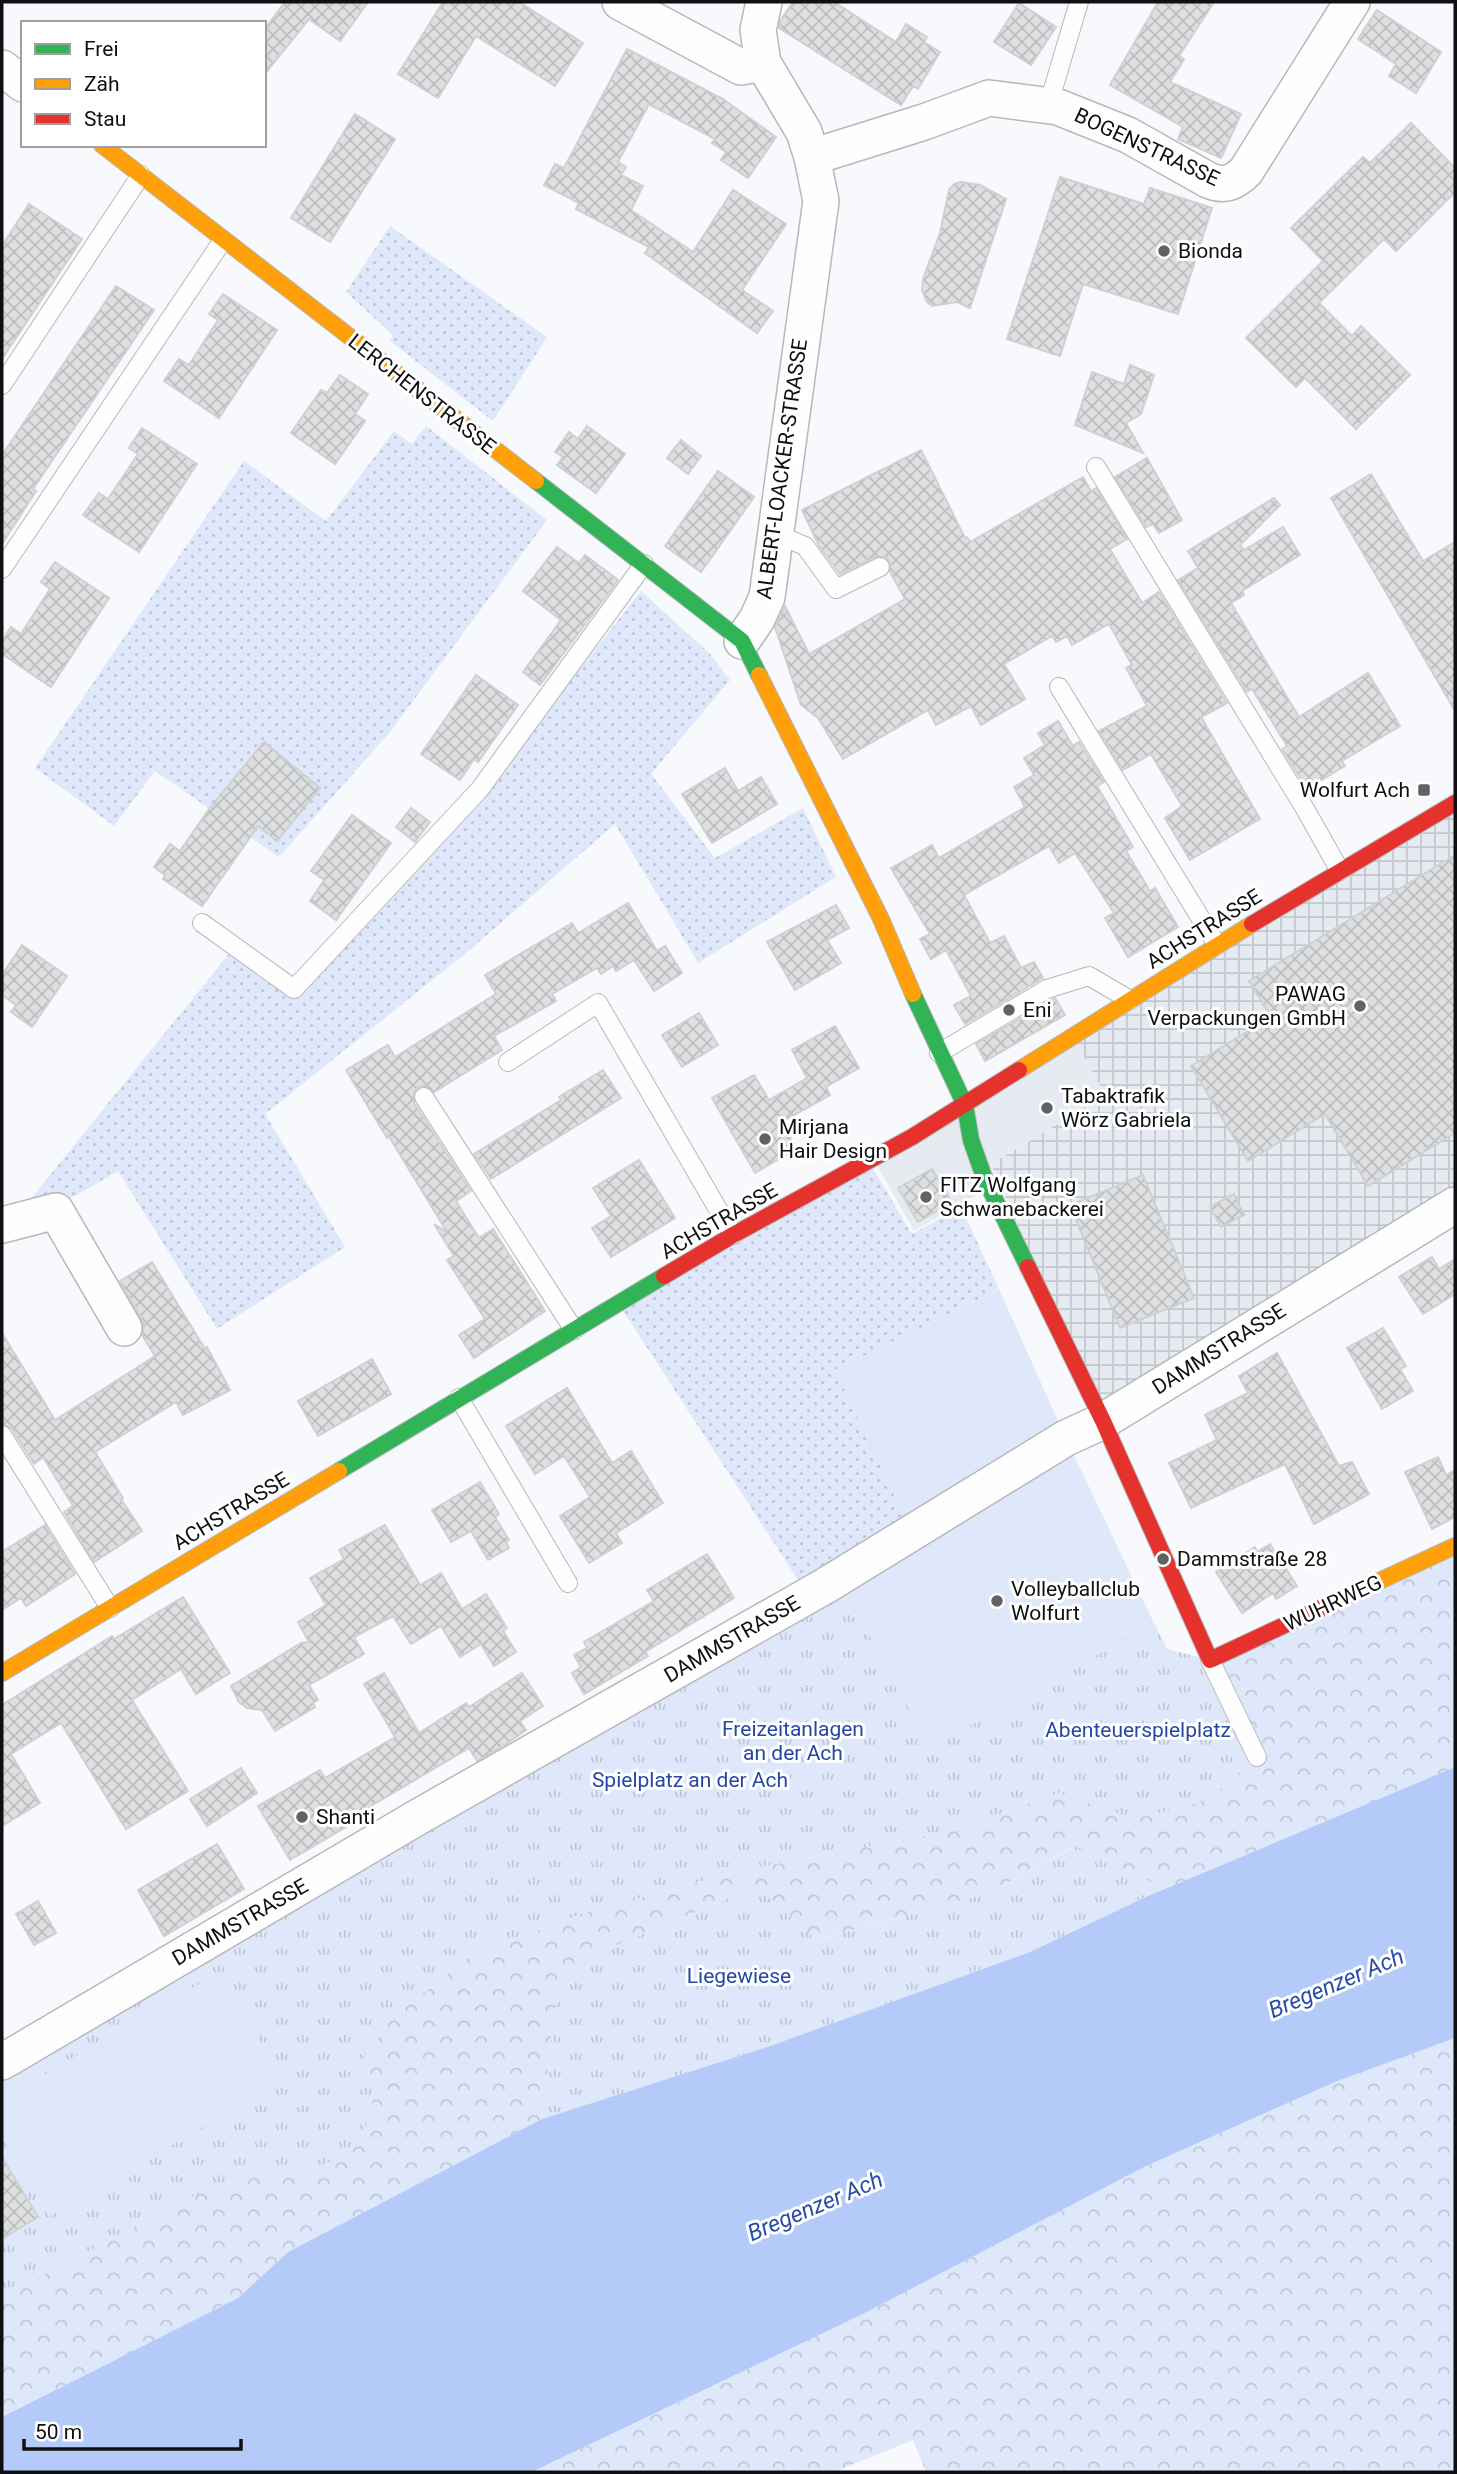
<svg xmlns="http://www.w3.org/2000/svg" width="1457" height="2474" font-family="Roboto,sans-serif">
<defs>
<pattern id="industrial-grid" width="8" height="8" patternUnits="userSpaceOnUse" patternTransform="scale(1.75)"><rect width="8" height="8" fill="#e6ebf2"/><path d="M0 4h8M4 0v8" fill="none" stroke="#c4c8ce"/></pattern>
<pattern id="grass-dots" width="8" height="8" patternUnits="userSpaceOnUse" patternTransform="scale(1.75)"><rect width="8" height="8" fill="#dfe8fb"/><path d="M2 2h.1M6 6h.1" fill="none" stroke="#bec6d6" stroke-width="1.8" stroke-linecap="round"/></pattern>
<pattern id="forest-crowns" width="20" height="18" patternUnits="userSpaceOnUse" patternTransform="scale(1.75)"><rect width="20" height="18" fill="#dfe8fb"/><path d="M2 6a3 3 0 1 1 6 0M12 15a3 3 0 1 1 6 0" fill="none" stroke="#bec6d6"/></pattern>
<pattern id="park-tufts" width="24" height="20" patternUnits="userSpaceOnUse" patternTransform="scale(1.75)"><rect width="24" height="20" fill="#dfe8fb"/><path d="M3 7l-1-3M5 7V3M7 7l1-3M15 17l-1-3M17 17v-4M19 17l1-3" fill="none" stroke="#bec6d6"/></pattern>
<pattern id="building-cross-hatch" width="8" height="8" patternUnits="userSpaceOnUse" patternTransform="scale(1.75)"><rect width="8" height="8" fill="#dedfe1"/><path d="M0 0l8 8M0 8l8-8" fill="none" stroke="#bdbec0"/></pattern>
</defs>
<rect width="100%" height="100%" fill="#f7f9fc"/>
<!-- built -->
<path fill="#e6ebf2" d="M1072 1036 1106 1095 991 1164 998 1183 914 1231 871 1155Z"/>
<!-- industrial -->
<path fill="url(#industrial-grid)" d="M1455 803V1208L1103 1421 991 1164 1106 1095 1072 1036Z"/>
<!-- grass -->
<g fill="url(#grass-dots)">
<path d="M390 226 547 337 493 421 390 341 393 335 346 292Z"/>
<path d="M426 426 547 520 390 732 279 857 155 771 114 826 35 768 244 461 326 521 394 431 412 444Z"/>
<path d="M641 591 710 654 730 680 651 774 715 858 803 808 836 877 698 963 615 824 466 953 265 1114 345 1247 217 1329 118 1171 58 1206 17 1216 232 950 294 989 483 792Z"/>
<path d="M868 1160 912 1234 961 1207 999 1289 836 1370 912 1533 809 1597 620 1306Z"/>
</g>
<!-- forest -->
<g fill="url(#forest-crowns)">
<path d="M1455 1551V1767L1166 1889 1075 1846 986 1894 816 1940 756 1887 600 1952 556 1998 542 2119 288 2252 238 2298 2 2417V2297L189 2198 260 2169 311 2170 376 2088 345 2081 393 2017 473 1954 584 1913 739 1871 949 1831 1059 1793 1210 1660Z"/>
<path d="M1455 2038V2472H926L913 2440 834 2472H533L865 2313 1144 2167 1335 2082Z"/>
</g>
<!-- park -->
<g fill="url(#park-tufts)">
<path d="M838 1579 1006 1704 1154 1623 1167 1649 1210 1660 1257 1757 1216 1793 1198 1803 1135 1819 1059 1793 949 1831 739 1871 584 1913 473 1954 393 2017 346 2080 376 2088 365 2128 348 2153 311 2170 260 2169 189 2198 2 2297V2239L38 2217 2 2157V2062Z"/>
<path d="M1076 1846 1166 1889 1030 1952 770 2046 542 2119 556 1998 600 1952 756 1887 817 1940 986 1894Z"/>
</g>
<!-- pitch -->
<g fill="#dfe8fb">
<path d="M999 1289 1066 1439 1154 1623 930 1748 838 1579 912 1533 835 1370Z"/>
<path d="M220 1972 283 2080 49 2217 2 2135V2099Z"/>
</g>
<!-- water -->
<path fill="#b4caf9" d="M1455 1767V2038L1335 2082 1144 2167 865 2313 532 2472H2V2417L238 2298 288 2252 542 2119 770 2046 1030 1952 1146 1897Z"/>
<!-- building -->
<g fill="url(#building-cross-hatch)" stroke="#ced0d2" stroke-width="2">
<path d="M285 2H368L340 41 309 19 264 75V30Z"/>
<path d="M443 2H519L583 43 555 86 476 36 438 98 398 74Z"/>
<path d="M793 2H834L896 42 906 24 927 37 924 42 940 52 918 89 913 86 901 105 779 28 780 21Z"/>
<path d="M1158 2H1214L1179 56 1184 59 1170 82 1241 114 1221 158 1178 139 1183 127 1110 85Z"/>
<path d="M1019 3 1056 27 1031 65 994 42Z"/>
<path d="M1377 10 1441 52 1416 93 1389 76 1396 64 1358 39Z"/>
<path d="M627 49 723 99 776 137 748 178 721 160 726 152 712 143 715 139 649 104 618 162 626 167 621 175 643 186 631 210 693 252 733 190 786 224 742 290 773 311 757 333 645 253 649 247 576 209 579 203 544 185 555 164 564 168Z"/>
<path d="M355 114 395 139 330 242 291 218Z"/>
<path d="M1411 123 1455 168V192L1396 251 1384 239 1319 303 1352 336 1361 326 1410 375 1356 429 1305 378 1296 387 1246 338 1323 261 1291 228 1363 157 1370 163Z"/>
<path d="M1060 177 1144 204 1150 188 1212 208 1178 314 1083 284 1060 356 1007 339Z"/>
<path d="M961 182 980 185 1006 199 970 308 957 302 932 306 927 302 922 290 923 279 940 233 949 190 954 184Z"/>
<path d="M29 204 82 239 2 359V246Z"/>
<path d="M116 286 154 310 33 489 36 491 2 544V455Z"/>
<path d="M223 294 277 330 219 418 164 381 179 359 189 365 218 320 209 314Z"/>
<path d="M1130 365 1154 375 1141 414 1126 423 1143 453 1075 425 1092 372 1124 384Z"/>
<path d="M340 375 368 394 355 414 365 421 335 464 291 433 321 390 327 393Z"/>
<path d="M587 426 625 454 596 493 557 465 563 457 555 452 569 432 578 439Z"/>
<path d="M142 428 197 464 139 552 83 515 99 493 108 499 138 454 129 448Z"/>
<path d="M681 440 701 456 688 474 667 458Z"/>
<path d="M921 450 965 538 967 537 970 542 1083 477 1091 491 1096 488 1127 539 1110 549 1142 603 1159 592 1227 703 1201 717 1260 819 1190 860 1165 818 1182 806 1151 754 1123 770 1099 731 1147 706 1126 668 1132 665 1109 624 1072 645 1067 636 1056 642 1052 636 1004 664 1025 699 981 725 971 706 936 725 928 710 843 759 818 718 801 705 775 627 785 606 809 654 905 599 890 572V563L886 557H875L840 574 819 546 802 510Z"/>
<path d="M1147 458 1182 520 1159 533 1153 524 1146 527 1115 477Z"/>
<path d="M718 471 754 497 701 572 665 546Z"/>
<path d="M1371 474 1423 561 1455 542V711L1331 498Z"/>
<path d="M1274 498 1280 505 1240 545 1244 550 1283 527 1300 555 1242 591 1244 595 1231 603 1299 717 1368 673 1400 726 1342 761 1345 766 1307 789 1282 749 1287 746 1252 689 1247 692 1178 580 1198 568 1188 551Z"/>
<path d="M557 547 579 563 585 555 618 580 540 685 523 672 561 620 523 591Z"/>
<path d="M55 562 109 598 51 687 2 654V641L11 627 21 634 50 589 41 582Z"/>
<path d="M476 675 518 705 478 762 474 759 460 780 421 754Z"/>
<path d="M1058 721 1073 746 1079 742 1104 782 1097 786 1133 847 1126 851 1150 891 1155 888 1178 927 1128 957 1105 918 1114 913 1075 853 1059 863 1049 846 964 895 990 943 1004 936 1021 968 1034 962 1043 978 965 1024 954 1005 971 996 946 950 931 959 920 939 930 934 891 868 932 845 939 858 1025 807 1014 787 1034 775 1024 758 1045 745 1038 733Z"/>
<path d="M264 742 320 788 277 841 258 826 202 906 163 879 165 875 154 867 170 844 180 851 209 809Z"/>
<path d="M725 768 738 791 761 777 777 804 712 843 682 794Z"/>
<path d="M411 808 430 822 415 842 396 827Z"/>
<path d="M352 815 391 843 336 920 310 901 324 880 311 871Z"/>
<path d="M1455 855V1133L1368 1186 1325 1114 1248 1161 1191 1066 1271 1017 1249 981Z"/>
<path d="M628 903 657 951 665 946 682 973 654 991 634 960 616 971 613 966 601 974 597 968 552 994 556 1001 494 1036 502 1050 434 1092 424 1086 418 1087 414 1092V1103L471 1191 456 1201 479 1238 493 1229 545 1311 474 1358 459 1335 485 1319 447 1260 454 1256 434 1224 447 1232 388 1135 387 1138 346 1070 388 1045 395 1057 496 994 485 975 572 923 578 933Z"/>
<path d="M836 905 849 928 827 940 841 963 795 990 767 942Z"/>
<path d="M22 945 67 976 32 1027 11 1012 16 1005 2 995V975Z"/>
<path d="M1055 998 1065 1015 985 1061 976 1044Z"/>
<path d="M699 1013 718 1045 682 1067 662 1035Z"/>
<path d="M835 1026 859 1068 826 1087 830 1095 782 1122 796 1149 755 1173 712 1098 754 1075 769 1100 807 1078 792 1050Z"/>
<path d="M603 1070 621 1098 491 1179 474 1154 561 1100 559 1097Z"/>
<path d="M639 1160 675 1218 611 1257 592 1228 611 1216 593 1188Z"/>
<path d="M932 1169 952 1202 918 1222 898 1188Z"/>
<path d="M1143 1175 1194 1298 1120 1328 1070 1205Z"/>
<path d="M1234 1194 1244 1215 1221 1227 1210 1207Z"/>
<path d="M1432 1257 1439 1269 1455 1259V1294L1423 1314 1399 1277Z"/>
<path d="M152 1262 205 1349 207 1347 230 1390 183 1415 176 1402 95 1452 123 1498 121 1499 142 1531 94 1562 64 1512 73 1506 43 1457 34 1464 12 1429 2 1424V1333L55 1420 155 1356 142 1335 144 1327 141 1318 120 1281Z"/>
<path d="M1383 1328 1406 1366 1400 1369 1413 1391 1382 1409 1347 1348Z"/>
<path d="M1277 1353 1339 1466 1352 1462 1369 1494 1314 1524 1285 1464 1191 1508 1169 1463 1217 1440 1205 1415 1248 1393 1239 1376Z"/>
<path d="M372 1359 391 1394 318 1436 298 1401Z"/>
<path d="M567 1388 612 1463 631 1451 663 1503 616 1533 622 1543 589 1563 560 1516 590 1497 564 1456 535 1474 506 1426Z"/>
<path d="M1438 1457 1446 1475 1455 1470V1517L1432 1529 1405 1472Z"/>
<path d="M480 1482 499 1514 495 1517 509 1540 506 1542 509 1548 488 1560 471 1531 451 1542 432 1510Z"/>
<path d="M45 1525 75 1574 26 1606 21 1598 2 1610V1552Z"/>
<path d="M385 1525 420 1585 441 1573 462 1609 486 1594 507 1628 503 1631 516 1652 494 1666 481 1644 460 1657 441 1626 411 1644 393 1616 354 1637 364 1654 309 1685 318 1700 313 1703 315 1707 275 1731 262 1710 247 1708 239 1702 231 1686 301 1643 309 1642 298 1622 326 1605 310 1578 344 1559 339 1550Z"/>
<path d="M1270 1544 1297 1586 1276 1599 1273 1593 1242 1613 1216 1572 1255 1547 1257 1552Z"/>
<path d="M707 1554 734 1598 645 1652 648 1656 584 1694 572 1673 581 1667 574 1655 587 1648 584 1642 654 1601 647 1590Z"/>
<path d="M183 1597 230 1673 196 1694 181 1669 132 1700 188 1791 126 1829 61 1723 11 1754 40 1803 2 1826V1705L112 1636 114 1639Z"/>
<path d="M384 1673 419 1733 466 1703 469 1707 522 1673 543 1706 520 1721 526 1730 506 1744 477 1761 469 1748 349 1819 351 1824 290 1860 258 1806 320 1770 325 1778 395 1737 364 1684Z"/>
<path d="M241 1768 257 1793 207 1826 190 1799Z"/>
<path d="M217 1844 244 1889 164 1936 138 1890Z"/>
<path d="M38 1901 56 1933 34 1945 16 1914Z"/>
<path d="M2 2157 38 2217 2 2239Z"/>
</g>
<g fill="none" stroke-linecap="round" stroke-linejoin="round">
<!-- lane casing -->
<g stroke="#b7b8ba" stroke-width="20">
<g id="lane">
<path d="M1048 106 1079 2"/>
<path d="M2 385 141 175"/>
<path d="M1096 467 1304 807 1340 871"/>
<path d="M776 534 805 546 836 589 880 567"/>
<path d="M2 569 223 240"/>
<path d="M1059 687 1217 945"/>
<path d="M202 923 294 989 480 789 644 564"/>
<path d="M939 1053 1047 989 1089 976 1130 1000"/>
<path d="M508 1062 598 1003 733 1235"/>
<path d="M424 1097 574 1330"/>
<path d="M459 1398 568 1583"/>
<path d="M2 1435 110 1608"/>
<path d="M1210 1660 1257 1757"/>
</g>
</g>
<!-- street casing -->
<g stroke="#b7b8ba" stroke-width="38">
<g id="street">
<path d="M620 2 741 67 763 63"/>
<path d="M2 68 23 84"/>
<path d="M812 157 924 122 989 98 1058 107 1128 135 1208 180C1224 187 1234 183 1246 171L1352 2"/>
<path d="M742 641 757 619 767 597 821 201 812 157 804 132 763 63 758 30 764 2"/>
<path d="M2 1225 56 1211 124 1328"/>
<path d="M2 2062 418 1817 825 1586 1066 1438 1103 1421 1455 1205"/>
</g>
</g>
<!-- fast casing -->
<g stroke="#b7b8ba" stroke-width="18">
<g id="fast">
<path d="M536 481 742 641 759 675"/>
<path d="M913 994 965 1105 971 1140 984 1177 1028 1267"/>
<path d="M339 1471 664 1276"/>
</g>
</g>
<!-- slow casing -->
<g stroke="#b7b8ba" stroke-width="18">
<g id="slow">
<path d="M102 145 536 481"/>
<path d="M759 675 881 919 913 994"/>
<path d="M1019 1070 1252 924"/>
<path d="M1321 1608 1455 1546"/>
<path d="M2 1673 339 1471"/>
</g>
</g>
<!-- jam casing -->
<g stroke="#b7b8ba" stroke-width="18">
<g id="jam">
<path d="M1252 924 1455 803"/>
<path d="M1028 1267 1103 1421 1210 1660 1321 1608"/>
<path d="M664 1276 733 1235 912 1137 1019 1070"/>
</g>
</g>
<!-- lane -->
<use href="#lane" stroke="#fefeff" stroke-width="18"/>
<!-- street -->
<use href="#street" stroke="#fefeff" stroke-width="35"/>
<!-- fast -->
<use href="#fast" stroke="#30b455" stroke-width="16"/>
<!-- slow -->
<use href="#slow" stroke="#ff9f0a" stroke-width="16"/>
<!-- jam -->
<use href="#jam" stroke="#e5322d" stroke-width="16"/>
</g>
<!-- markers -->
<g fill="#616264" stroke="#fff" stroke-width="2.5">
<circle cx="1164" cy="251" r="7"/>
<rect x="1417" y="783" width="14" height="14" rx="3.5"/>
<circle cx="1360" cy="1006" r="7"/>
<circle cx="1009" cy="1010" r="7"/>
<circle cx="1047" cy="1108" r="7"/>
<circle cx="765" cy="1139" r="7"/>
<circle cx="926" cy="1197" r="7"/>
<circle cx="1163" cy="1559" r="7"/>
<circle cx="997" cy="1601" r="7"/>
<circle cx="302" cy="1817" r="7"/>
</g>
<g text-anchor="middle" stroke-width="6" stroke-linejoin="round" paint-order="stroke">
<!-- street labels -->
<g font-size="21" fill="#101012" stroke="#fff">
<text transform="translate(1147 147) rotate(25)" y="7">BOGENSTRASSE</text>
<text transform="translate(422 394) rotate(38)" y="7">LERCHENSTRASSE</text>
<text transform="translate(782 469) rotate(-82)" y="7">ALBERT-LOACKER-STRASSE</text>
<text transform="translate(1204 929) rotate(-32)" y="7">ACHSTRASSE</text>
<text transform="translate(719 1221) rotate(-30)" y="7">ACHSTRASSE</text>
<text transform="translate(1219 1349) rotate(-32)" y="7">DAMMSTRASSE</text>
<text transform="translate(231 1511) rotate(-31)" y="7">ACHSTRASSE</text>
<text transform="translate(1333 1603) rotate(-25)" y="7">WUHRWEG</text>
<text transform="translate(732 1639) rotate(-30)" y="7">DAMMSTRASSE</text>
<text transform="translate(240 1922) rotate(-30)" y="7">DAMMSTRASSE</text>
</g>
<!-- poi labels -->
<g font-size="21" fill="#101012" stroke="#fff" text-anchor="start">
<text x="1178" y="258">Bionda</text>
<text x="1410" y="797" text-anchor="end">Wolfurt Ach</text>
<text x="1346" y="1001" text-anchor="end">PAWAG<tspan x="1346" dy="24">Verpackungen GmbH</tspan></text>
<text x="1023" y="1017">Eni</text>
<text x="1061" y="1103">Tabaktrafik<tspan x="1061" dy="24">Wörz Gabriela</tspan></text>
<text x="779" y="1134">Mirjana<tspan x="779" dy="24">Hair Design</tspan></text>
<text x="940" y="1192">FITZ Wolfgang<tspan x="940" dy="24">Schwanebackerei</tspan></text>
<text x="1177" y="1566">Dammstraße 28</text>
<text x="1011" y="1596">Volleyballclub<tspan x="1011" dy="24">Wolfurt</tspan></text>
<text x="316" y="1824">Shanti</text>
</g>
<!-- park labels -->
<g font-size="21" fill="#2547a5" stroke="#fff">
<text x="793" y="1736">Freizeitanlagen<tspan x="793" dy="24">an der Ach</tspan></text>
<text x="1138" y="1737">Abenteuerspielplatz</text>
<text x="690" y="1787">Spielplatz an der Ach</text>
<text x="739" y="1983">Liegewiese</text>
</g>
<!-- water labels -->
<g font-size="23" font-style="italic" fill="#2a4dab" stroke="#fff">
<text transform="translate(1336 1983) rotate(-23)" y="8">Bregenzer Ach</text>
<text transform="translate(815 2206) rotate(-23)" y="8">Bregenzer Ach</text>
</g>
</g>
<!-- border -->
<rect width="1457" height="2474" fill="none" stroke="#101012" stroke-width="7"/>
<!-- legend -->
<rect x="21" y="21" width="245" height="126" fill="#ffffff" stroke="#9f9fa0" stroke-width="2"/>
<rect x="35" y="44" width="35" height="10" fill="#30b455" stroke="#9f9fa0" stroke-width="2"/>
<text x="84" y="56" font-size="21" fill="#101012">Frei</text>
<rect x="35" y="79" width="35" height="10" fill="#ff9f0a" stroke="#9f9fa0" stroke-width="2"/>
<text x="84" y="91" font-size="21" fill="#101012">Zäh</text>
<rect x="35" y="114" width="35" height="10" fill="#e5322d" stroke="#9f9fa0" stroke-width="2"/>
<text x="84" y="126" font-size="21" fill="#101012">Stau</text>
<!-- scale -->
<path d="M24 2439v10h217v-10" fill="none" stroke="#101012" stroke-width="3.5"/>
<text x="35" y="2439" font-size="21" fill="#101012" stroke="#ffffff" stroke-width="5" paint-order="stroke">50 m</text>
</svg>
